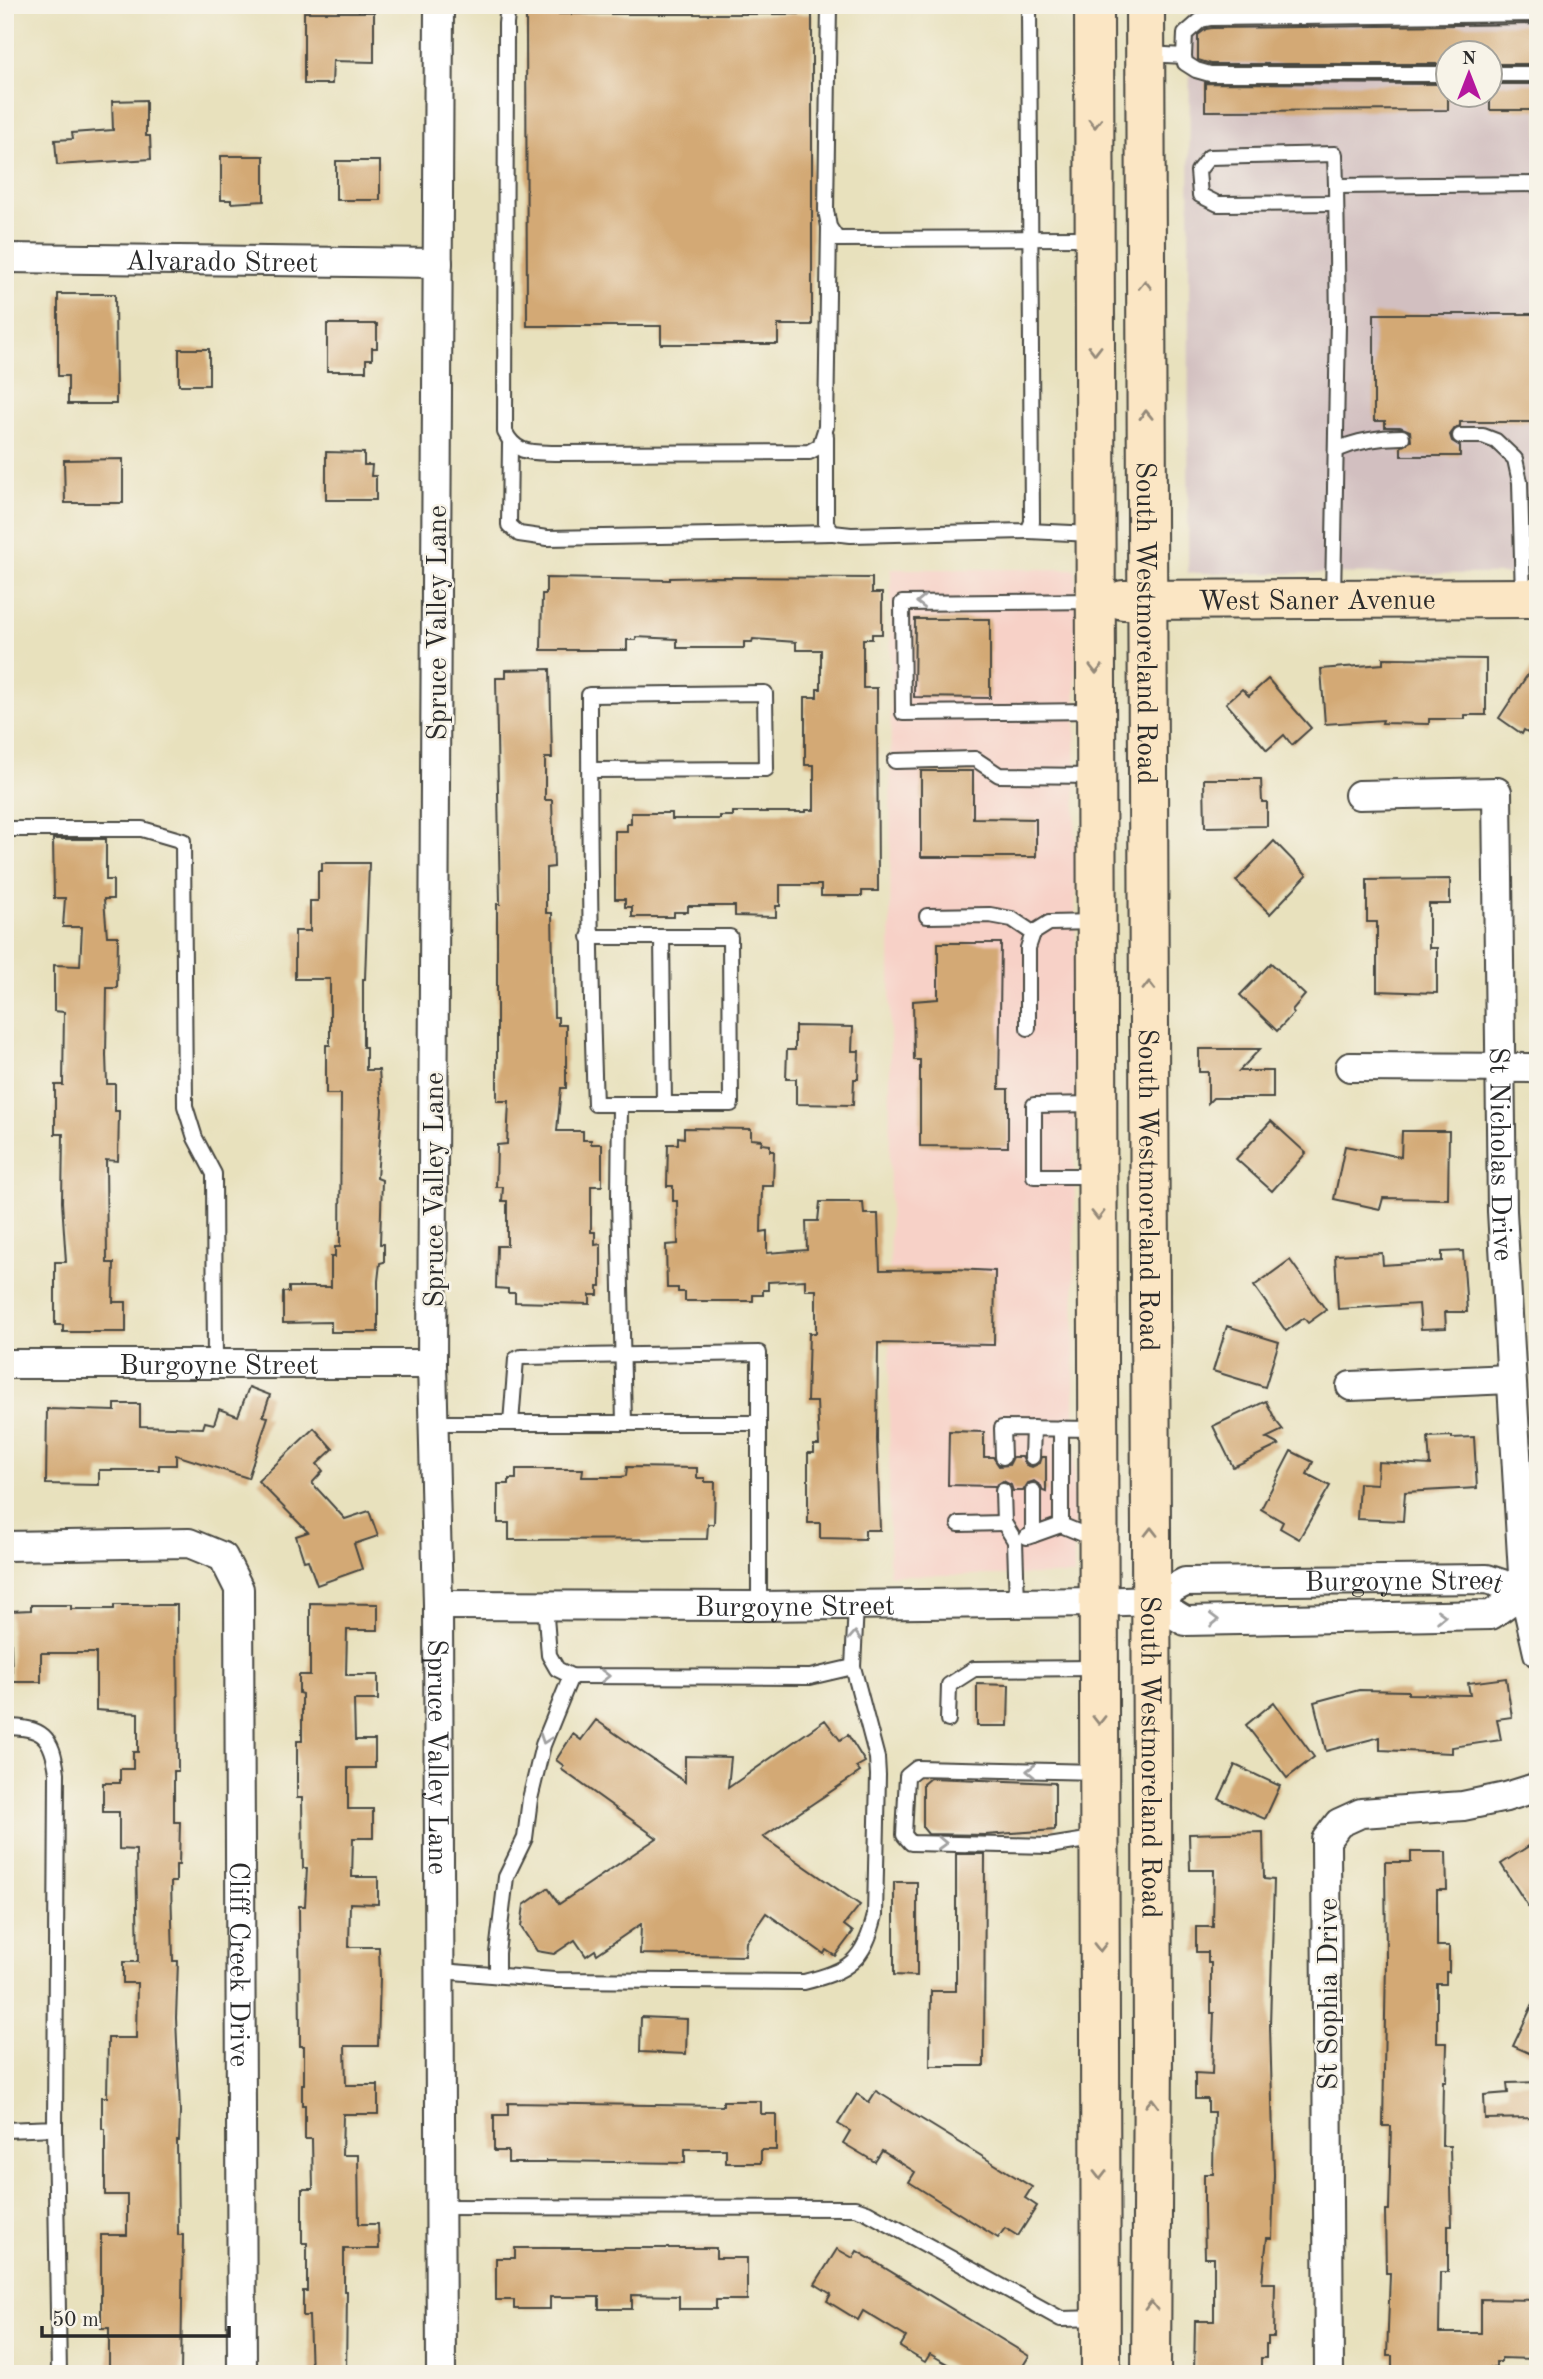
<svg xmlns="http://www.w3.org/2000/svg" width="1543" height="2379" font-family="'Old Standard TT',serif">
<rect width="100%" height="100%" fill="#f7f3e8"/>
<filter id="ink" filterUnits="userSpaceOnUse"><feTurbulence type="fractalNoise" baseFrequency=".0143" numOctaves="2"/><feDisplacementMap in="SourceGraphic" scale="14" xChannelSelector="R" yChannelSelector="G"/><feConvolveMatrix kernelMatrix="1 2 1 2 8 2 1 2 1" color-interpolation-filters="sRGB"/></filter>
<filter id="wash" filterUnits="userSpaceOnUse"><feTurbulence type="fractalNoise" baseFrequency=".00686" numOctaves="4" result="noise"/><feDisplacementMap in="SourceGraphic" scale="28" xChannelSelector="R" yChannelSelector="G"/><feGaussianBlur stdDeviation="1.57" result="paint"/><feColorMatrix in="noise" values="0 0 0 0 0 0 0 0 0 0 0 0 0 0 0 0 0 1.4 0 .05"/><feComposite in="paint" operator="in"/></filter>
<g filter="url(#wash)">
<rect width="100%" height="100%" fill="#e8e1bd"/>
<!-- built -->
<path fill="#f7d1c7" d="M891 569H1076L1074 1575H889Z"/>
<!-- industrial -->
<path fill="#d2bfc0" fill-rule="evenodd" d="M1190 5H1538V574L1188 573ZM1448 52H1490V94H1448Z"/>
<g id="blocks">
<!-- building -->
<g fill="#d3a975">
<path d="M1205 5H1466L1205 9Z"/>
<path d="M304 12H374V62L333 61 332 84H304Z"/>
<path d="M526 14H812V325H778V344H661V326H527Z"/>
<path d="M1538 24V64H1490V52H1448V64H1211L1198 60V35L1206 29 1212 28Z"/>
<path d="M1205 83 1448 84V110L1205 111Z"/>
<rect x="1490" y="84" width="48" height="26"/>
<path d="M146 100V136H150L151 159 57 165 55 140 73 139 72 133 113 130 112 101Z"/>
<path d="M221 156H264V201L231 203V200H221Z"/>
<rect x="336" y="161" width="44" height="39"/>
<path d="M58 294H115L116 404H68V376H58Z"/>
<path d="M1374 314H1538V422H1460V426L1455 428 1450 435 1452 441 1460 446V456H1401V447L1411 441 1410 431 1400 427H1385V421H1374Z"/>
<path d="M327 324H377V348H372V359H366V371H327Z"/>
<rect x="179" y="349" width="30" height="36"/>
<path d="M326 452 364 453V465H372L371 476H376V500H326Z"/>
<path d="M123 459V503H65L64 460Z"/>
<path d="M716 577 872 578V593H882V634H872V639H863V688H877L878 891H862V896H821V885H780V906H776V917L735 916V906H688V912H674V917H632V907H625V899H615V831H627V824H631V813H672V819H720V816H733V812H806V810H814V765H805V697H817V689H821V650H796V642L753 639 752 642H744V648H677V639L636 637V640H627V650H541L542 594H546V578L670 580V578Z"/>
<path d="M915 619H990V698L914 697Z"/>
<path d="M1383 658 1486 659V715H1465V719H1429V724L1382 723 1383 720 1325 724 1321 669 1383 664Z"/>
<path d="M1538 659V738L1524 730 1522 734 1499 718Z"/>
<path d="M550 669 552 758H545V800H552L554 867 546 868V913H552L554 1017H558V1025H566V1088H561L557 1131H583V1140H591V1144H602V1186H591V1232H595V1245L601 1244V1286H598V1295H590V1304L515 1302V1293H508V1289L496 1288 497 1246H507V1201H502L503 1187H496L497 1145 507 1144 509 1101H497V904H500L496 678H506V670Z"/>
<path d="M1268 679 1311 728 1292 745 1284 735 1267 750 1226 703 1242 689 1249 696Z"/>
<path d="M921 771H973V818L1036 819V857H921Z"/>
<path d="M1204 779H1261L1262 802H1267V826L1205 827Z"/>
<path d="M53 839H106V880H113V899H104L107 936H118L117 988H107L106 1055 107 1084H115V1111H119L118 1161 106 1160 107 1263H114L113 1302H126V1332H63V1325H55V1262H66L62 1202 63 1134H55V1085H63L64 1012 54 1011V965L80 966 82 927H63L65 898H54Z"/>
<path d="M1274 841 1307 875 1270 914 1236 881Z"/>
<path d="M322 863H369L365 979H363V1047H366V1070H379L382 1110 377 1178 382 1180 380 1244H384V1262L380 1263 378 1281V1332H331V1322L283 1323V1292H289V1287H331V1257H335V1247H340L341 1094H326V1045H330V979H295V931H310V901H318V871H322Z"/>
<path d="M1450 879V904H1429V948H1437V993L1377 991V922H1367V880Z"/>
<path d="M938 943H1001L999 1089H1008V1147L920 1146V1060H914L913 1001 938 999Z"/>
<path d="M1271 963 1305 995 1292 1010 1294 1013 1277 1031 1240 995Z"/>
<path d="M795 1026 853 1027 852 1051H859L858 1079H854L853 1105 796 1104V1079H786L787 1050H795Z"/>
<path d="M1199 1049H1260L1239 1071H1273V1098H1213L1208 1103V1072H1199Z"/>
<path d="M1271 1121 1306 1153 1272 1191 1236 1159Z"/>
<path d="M684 1128 751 1129V1139L762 1140 761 1144 770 1145V1151H774L773 1186H762L761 1232 767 1231V1253L807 1250 806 1221H818L820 1202H863L864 1214H878L880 1270 955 1269 995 1271 994 1345 878 1343 877 1439 880 1530H865V1539L820 1538V1523H808V1453H814V1445H819L817 1402H807L809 1333H816V1290H805V1280L768 1282V1290H763V1295H753V1301H685V1292H678V1288H667L666 1245 678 1244 677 1201H673V1186H667L668 1144H678V1137L684 1138Z"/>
<path d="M1402 1131H1449L1448 1199 1383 1198 1380 1209 1334 1199 1345 1146 1401 1157Z"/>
<path d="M1463 1251 1467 1312H1445L1446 1328 1421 1329 1419 1304 1338 1309 1335 1255 1382 1253 1383 1265 1442 1261V1252Z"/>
<path d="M1290 1260 1326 1310 1308 1323 1304 1318 1286 1331 1254 1286Z"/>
<path d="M1227 1326 1279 1342 1265 1387 1213 1371Z"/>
<path d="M249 1387 270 1395 263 1416 268 1417 248 1478 176 1455V1465H159V1470H99V1485L46 1484 47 1409 115 1411V1404H140V1426L203 1428 205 1422 214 1424 219 1409 238 1416Z"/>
<path d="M1266 1401 1276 1421 1283 1430 1266 1438 1279 1445 1233 1467 1213 1426Z"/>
<path d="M314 1428 333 1449 317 1464 323 1471 312 1483 345 1519 369 1511 378 1536 354 1544 362 1569 317 1585 308 1560 304 1561 296 1536 308 1532 258 1481Z"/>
<path d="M949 1431 984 1432V1457H993L999 1466 1009 1465 1013 1457H1022L1026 1465 1032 1467 1040 1463 1042 1457H1046V1492L1043 1491 1041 1486 1034 1481 1028 1483 1023 1491H1013L1011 1485 1003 1481 995 1486 948 1485Z"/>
<path d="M1452 1436V1438L1474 1437 1477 1488 1405 1492 1403 1521 1357 1519 1359 1483 1377 1484 1378 1462 1430 1465 1428 1437Z"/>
<path d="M1291 1451 1313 1462 1307 1474 1330 1486 1299 1539 1280 1528 1283 1522 1261 1509Z"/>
<path d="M627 1467 697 1468V1478H705V1482H715L714 1524H708L707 1539 509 1540V1523H498V1484H509V1479H516V1469H583L582 1477H621L626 1476Z"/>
<path d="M310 1603 378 1604V1630H347L346 1675H378V1700H354L355 1740H375V1768H348V1809H373V1838H353L352 1877H378V1904L350 1903 349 1947H379L380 1978 378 2046H345L346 2085H378V2114H343L342 2155H358L359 2224H378L379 2249H344V2291H347L346 2374H311L309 2316H303V2291H307V2243H302V2189H313L312 2139H305V2105H302V2084H304V2046H300L299 1906H305L307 1868H303L302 1798H297V1741H302V1694L299 1693V1675H310Z"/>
<path d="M31 1605H71V1609H114V1605H177L178 1771H174V1822H180L179 1865H176V1882H171L173 1961H178L176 2018 180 2112 179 2141H177L178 2235H183L181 2374H109V2328H101V2235H127V2195H105V2129H102V2097H107L108 2038H136L137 1983H123V1962H138L136 1850 119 1849V1812H103V1783H120V1769H133V1752H138V1713L96 1710V1653H41V1682H12L10 1611 31 1610Z"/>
<path d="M1506 1678 1512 1717 1497 1719 1501 1740 1452 1747V1753L1380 1750V1737L1326 1751 1314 1702 1359 1690 1408 1691V1694L1470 1695 1468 1683Z"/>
<path d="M977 1684 1009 1685 1008 1726H977Z"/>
<path d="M1274 1702 1314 1757 1287 1778 1246 1725Z"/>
<path d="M596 1720 685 1782V1756L731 1757 728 1788 825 1720 840 1740 848 1735 865 1762 856 1767 860 1772 763 1837 860 1905 844 1925 853 1932 835 1956 826 1950 824 1954 766 1913 746 1942 745 1956 640 1954 641 1924 597 1954 595 1950 586 1956 575 1940 554 1954 537 1951 521 1927 524 1905 548 1888 559 1904 657 1838 561 1769 564 1766 556 1760 573 1734 581 1740Z"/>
<path d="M1235 1765 1280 1786 1265 1819 1219 1799Z"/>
<path d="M930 1778 1055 1783V1830L985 1835 928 1834 923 1828V1784Z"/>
<path d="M1263 1832 1264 1879 1274 1880 1270 2026 1274 2175 1272 2238H1267L1262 2283H1275L1274 2337H1268V2344H1266V2358H1261V2374H1194L1195 2321H1214V2258H1205L1204 2210V2174H1213L1214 2112H1208V2099H1195V2073L1212 2074 1214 2013H1211V1963H1208V1952H1196V1927H1213L1214 1870H1190L1189 1834Z"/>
<path d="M1538 1840V1922L1501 1864Z"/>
<path d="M1411 1852H1446L1447 1890H1437V1946H1449V1972H1446V1984H1437V2043H1447L1446 2081H1443L1442 2146H1450L1452 2226H1448V2272H1440L1439 2333H1481V2299L1538 2300V2359L1501 2358V2362H1496V2368H1392V2356H1387L1390 2273H1386L1385 2210H1389L1391 2126H1383L1386 1961 1385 1862H1411Z"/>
<path d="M956 1854H985L984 2066H930L931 1991H956Z"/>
<path d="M894 1882H917V1976L894 1975Z"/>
<path d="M1538 1993V2057L1513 2046Z"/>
<path d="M641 2017 687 2019 686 2054 640 2052Z"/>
<path d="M1538 2082V2118L1485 2119 1484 2095 1508 2093 1507 2083Z"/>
<path d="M876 2091 1032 2187 1025 2198 1037 2206 1018 2236 1005 2228 998 2238 909 2182 915 2172 882 2151 875 2162 843 2143 850 2131 838 2124 857 2094 869 2102Z"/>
<path d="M723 2101H758L761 2102V2114H776V2150H761V2163H726V2149H685V2163L546 2161V2163H508V2151H494V2115H508V2103L723 2106Z"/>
<path d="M515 2248H716V2258H747V2300H716V2309H679V2296L632 2295V2309H599V2297H550V2309H514V2300H496V2258H515Z"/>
<path d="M837 2249 853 2258 857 2251 1029 2356 1018 2374H965L930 2354 925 2362 900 2347 906 2337 863 2311 858 2320 827 2301 831 2294 815 2284Z"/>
</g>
</g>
</g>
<g filter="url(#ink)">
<use href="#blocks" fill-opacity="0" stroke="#474641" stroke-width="2"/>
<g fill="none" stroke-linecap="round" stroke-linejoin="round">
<!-- lane casing -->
<g stroke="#474641" stroke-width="18">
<g id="lane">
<path d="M508 5 506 24 505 432C516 455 533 452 555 453L809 452 820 446 826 427 829 227"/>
<path d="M829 5 826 210 829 227 837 239 1094 238"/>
<path d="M1147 54 1184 56 1185 34 1201 20 1211 18 1538 14"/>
<path d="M1184 56 1185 63 1196 70 1210 74H1448"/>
<path d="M1490 74H1538"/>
<path d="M1336 186 1335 154 1209 157 1198 171 1200 195 1218 204 1336 203"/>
<path d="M826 436V524L833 533 851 535 1028 531 1032 522 1029 5"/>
<path d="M1460 436H1483L1496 441 1515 459 1520 482 1523 597"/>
<path d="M510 444 509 525 519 534 547 538 833 533"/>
<path d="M1336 450C1357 441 1378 437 1402 437"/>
<path d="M1028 531 1093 534"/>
<path d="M1333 597 1338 323 1336 186 1538 184"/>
<path d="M1093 711 903 713 902 603 1094 601"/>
<path d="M895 761 975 759 999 775 1094 776"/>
<path d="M5 829H142L183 841 185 1106 195 1138 214 1174 215 1365"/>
<path d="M927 916 990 915 1012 919 1033 933"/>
<path d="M589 937H730L731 1104H620"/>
<path d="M662 937 664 1104"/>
<path d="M1028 1028V948L1033 933 1049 923 1095 922"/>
<path d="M1096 1176H1034V1105L1097 1104"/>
<path d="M435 1423H624L619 1198 620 1104H595C590 967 589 832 589 695L765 693 766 769 589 770"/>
<path d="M511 1423 516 1359 521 1357 759 1353V1606"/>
<path d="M624 1423H759"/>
<path d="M1003 1457 1002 1428 1097 1429"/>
<path d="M1032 1457 1033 1428"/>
<path d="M1003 1491 1004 1523 1015 1541 1017 1603"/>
<path d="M959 1524 1004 1523"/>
<path d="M1061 1525 1095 1539"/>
<path d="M1033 1535 1061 1525V1428"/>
<path d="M1027 1537 1033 1535V1491"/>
<path d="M545 1604 549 1655 557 1669 571 1676 810 1677 853 1667"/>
<path d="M948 1720 949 1685 974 1669 1097 1668"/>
<path d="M5 1727C43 1727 52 1736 57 1773L55 2128 5 2130"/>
<path d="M1098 1772 917 1768 907 1776 904 1835 911 1843 1049 1846 1099 1838"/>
<path d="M441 1971 554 1980 804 1982C849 1971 864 1961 875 1915L878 1775 877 1758 853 1667 856 1605"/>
<path d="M497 1975V1953L506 1877 525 1838 530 1799 543 1745 571 1676"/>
<path d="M55 2128 59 2374"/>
<path d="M441 2207 855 2208 867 2212 1061 2319 1101 2318"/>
</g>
</g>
<!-- street casing -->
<g stroke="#474641" stroke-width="32">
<g id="street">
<path id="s1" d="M439 5 432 1364 438 1605 441 2374"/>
<path id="s2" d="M5 258 438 263"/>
<path id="s3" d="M1359 795 1497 792 1502 1211 1524 1591 1538 1653"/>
<path d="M1350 1067 1538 1068"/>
<path id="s4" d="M5 1364H432"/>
<path d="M1351 1386 1510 1379"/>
<path id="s5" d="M5 1546 189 1543 223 1557 239 1589 242 2374"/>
<path d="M1151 1600 1185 1621 1491 1615 1524 1591"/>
<path id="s6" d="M438 1605 759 1606 1098 1602 1151 1600 1185 1582 1487 1579 1524 1591"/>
<path d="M1329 2374 1326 1840 1339 1823 1361 1813 1463 1806 1506 1797 1538 1787"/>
</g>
</g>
<!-- secondary casing -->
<g stroke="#474641" stroke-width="42">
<g id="secondary">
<path d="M1094 5 1101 2374"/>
<path id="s7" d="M1145 5 1153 2050 1151 2374"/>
<path id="s8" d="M1123 600 1538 598"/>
</g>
</g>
<!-- lane -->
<use href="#lane" stroke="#fff" stroke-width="14"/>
<!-- street -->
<use href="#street" stroke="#fff" stroke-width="28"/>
<!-- secondary -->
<use href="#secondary" stroke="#fbe6c4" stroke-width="38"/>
</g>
<!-- one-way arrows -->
<defs><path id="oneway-chevron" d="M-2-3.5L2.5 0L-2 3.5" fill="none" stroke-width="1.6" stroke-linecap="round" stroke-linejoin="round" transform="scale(1.75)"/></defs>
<g stroke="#938878">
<use href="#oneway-chevron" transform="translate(1095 123) rotate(90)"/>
<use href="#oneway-chevron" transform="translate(1145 285) rotate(-90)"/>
<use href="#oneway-chevron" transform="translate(1095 350) rotate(90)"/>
<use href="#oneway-chevron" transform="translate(1146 415) rotate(-91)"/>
<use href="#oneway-chevron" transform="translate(1096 669) rotate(90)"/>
<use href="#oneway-chevron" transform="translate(1149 986) rotate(-90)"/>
<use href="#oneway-chevron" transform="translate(1098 1215) rotate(90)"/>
<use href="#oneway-chevron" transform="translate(1151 1532) rotate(-90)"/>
<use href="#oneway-chevron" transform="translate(1099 1720) rotate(90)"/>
<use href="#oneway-chevron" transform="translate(1100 1947) rotate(90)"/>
<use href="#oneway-chevron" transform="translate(1152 2103) rotate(-89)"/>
<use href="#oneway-chevron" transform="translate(1100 2175) rotate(90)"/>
<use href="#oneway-chevron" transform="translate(1151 2306) rotate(-90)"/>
</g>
<g stroke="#a0a0a0">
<use href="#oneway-chevron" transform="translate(921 602) rotate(179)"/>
<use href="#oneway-chevron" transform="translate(1441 1616) rotate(-1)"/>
<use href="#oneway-chevron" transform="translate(1214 1620) rotate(-1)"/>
<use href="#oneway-chevron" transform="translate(855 1636) rotate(-87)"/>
<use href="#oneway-chevron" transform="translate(605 1676)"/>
<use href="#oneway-chevron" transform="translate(545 1739) rotate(109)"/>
<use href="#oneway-chevron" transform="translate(1031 1771) rotate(-179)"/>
<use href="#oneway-chevron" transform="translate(942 1843) rotate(2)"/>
</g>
</g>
<g text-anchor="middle" stroke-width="5" stroke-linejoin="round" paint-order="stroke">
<!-- street labels -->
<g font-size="28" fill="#2b2b2b" stroke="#f7f3e8">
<text dy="10" stroke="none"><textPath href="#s2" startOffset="217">Alvarado Street</textPath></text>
<text dy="10" stroke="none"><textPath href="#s8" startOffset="194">West Saner Avenue</textPath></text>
<text transform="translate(436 623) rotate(-90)" y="10">Spruce Valley Lane</text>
<text dy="10" stroke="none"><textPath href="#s7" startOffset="618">South Westmoreland Road</textPath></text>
<text dy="10" stroke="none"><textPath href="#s3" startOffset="500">St Nicholas Drive</textPath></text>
<text dy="10" stroke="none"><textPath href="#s7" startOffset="1185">South Westmoreland Road</textPath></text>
<text transform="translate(433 1190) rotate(-90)" y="10">Spruce Valley Lane</text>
<text dy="10" stroke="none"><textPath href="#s4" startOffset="214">Burgoyne Street</textPath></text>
<text dy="10" stroke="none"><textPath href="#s6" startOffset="971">Burgoyne Street</textPath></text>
<text dy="10" stroke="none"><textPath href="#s6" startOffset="357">Burgoyne Street</textPath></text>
<text dy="10" stroke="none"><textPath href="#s1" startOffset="1752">Spruce Valley Lane</textPath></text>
<text dy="10" stroke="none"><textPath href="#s7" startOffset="1752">South Westmoreland Road</textPath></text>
<text dy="10" stroke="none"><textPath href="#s5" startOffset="632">Cliff Creek Drive</textPath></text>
<text transform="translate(1327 1994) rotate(-90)" y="10">St Sophia Drive</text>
</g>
</g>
<!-- margin -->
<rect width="1543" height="2379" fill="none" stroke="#f7f3e8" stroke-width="28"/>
<!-- north arrow -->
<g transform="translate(1469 74)"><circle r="33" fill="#f7f3e8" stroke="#a5a39c" stroke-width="2"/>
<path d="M0-5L12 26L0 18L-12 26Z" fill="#b5179e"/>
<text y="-10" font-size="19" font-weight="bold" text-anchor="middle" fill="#2b2b2b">N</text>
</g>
<!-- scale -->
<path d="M42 2326v10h187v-10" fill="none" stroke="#2b2b2b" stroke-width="3.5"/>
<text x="52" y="2326" font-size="21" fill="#2b2b2b" stroke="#f7f3e8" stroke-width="5" paint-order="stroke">50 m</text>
</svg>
